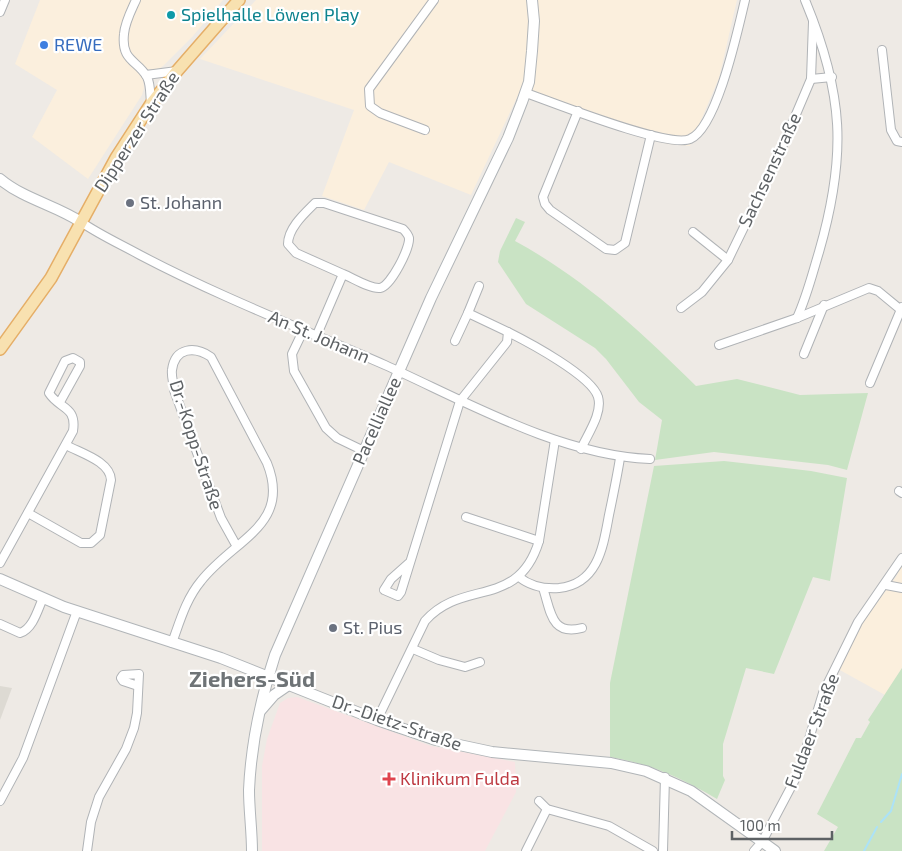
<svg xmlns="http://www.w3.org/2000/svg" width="902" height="851" font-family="'Exo 2',sans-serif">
<rect width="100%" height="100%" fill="#eeeae5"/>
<!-- commercial -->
<g fill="#fbefdd">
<path d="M40 0H223L193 36 163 66 157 70 148 69 143 77 144 88 142 95 88 179 32 137 57 90 15 64Z"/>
<path d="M256 0H737L719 78 690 146 667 144 520 91 471 195 389 162 364 210 322 196 354 110 200 59Z"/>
<path d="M902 564V668L885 695 838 669 858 628 896 577Z"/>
</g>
<!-- education -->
<path fill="#dddad3" d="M0 686 12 688 0 720Z"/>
<!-- medical -->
<path fill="#f9e3e4" d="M297 697 431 746 515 762 516 792 485 851H262V766L267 739 280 703 288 698Z"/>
<!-- green -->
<g fill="#c9e3c4">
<path d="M516 218 525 222 515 241C585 279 640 331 696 386L737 379 800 395 868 393 847 470 828 465 714 452 655 460 662 420 639 402 606 359 595 348 526 304 498 262 500 251Z"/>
<path d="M724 461 811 471 847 478 830 581 813 577 774 674 746 668 723 744V776L725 780 717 799C679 777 654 765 610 757V683L654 466Z"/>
<path d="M902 668V851H824L838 827 817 814 856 738H861L870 722 868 720Z"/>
</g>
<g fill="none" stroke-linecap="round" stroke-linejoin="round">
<!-- stream -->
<g stroke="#ace2f7" stroke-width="2">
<path d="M881 822 891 811 902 774"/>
<path d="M864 851 877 827"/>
</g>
<!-- minor casing -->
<g stroke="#b0b3b6" stroke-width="10">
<g id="minor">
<path d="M136 0C131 11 125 22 124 34 121 62 138 60 147 77 151 85 150 95 151 104"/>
<path d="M0 12 5 0"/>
<path d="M882 50 891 130 897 141 902 142"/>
<path d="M146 75 177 71"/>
<path d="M811 79 832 77"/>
<path d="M526 93C552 102 669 149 690 139 717 128 738 29 745 0"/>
<path d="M578 111 543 197 545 204 550 210 606 249 615 250 625 243 651 135"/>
<path d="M425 130 380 113 370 106 369 89 434 0"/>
<path d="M81 222C100 235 120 244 140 255 220 297 303 329 385 365 467 402 559 455 650 459"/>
<path d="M693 232 728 260"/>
<path d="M681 308 702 292 728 260 777 159 811 79 813 22"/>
<path d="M468 313 479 286"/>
<path d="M797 318C807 296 812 275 819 252 847 155 844 94 805 0"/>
<path d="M303 331 292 354 294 371 326 428 337 438 364 451"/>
<path d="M316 337 343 274 296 253 288 244C288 228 305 213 315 203H324L403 229C406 232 408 234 409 238 410 248 391 286 380 288 370 289 353 278 343 274"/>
<path d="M455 341 468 313 508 332"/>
<path d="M719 345 797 318 869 288 878 291 901 310"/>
<path d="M804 354 824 305"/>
<path d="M870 383 902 307"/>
<path d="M899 491 902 493"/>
<path d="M28 513 81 543H91L100 535 111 480C110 461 80 453 66 445"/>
<path d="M466 517 539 541"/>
<path d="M0 563 73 431C77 406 59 409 49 393L65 361 73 358 80 362V366L60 402"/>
<path d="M409 563 391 579 384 590 398 596 401 592 460 401 507 342 508 332C528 342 592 376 598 397 603 413 587 435 581 449"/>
<path d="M519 577C530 586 544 589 559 588 598 584 603 547 609 515 613 496 617 477 620 458"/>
<path d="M886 585 902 588"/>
<path d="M543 588C551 612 551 636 582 628"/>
<path d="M0 624 20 633C33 629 38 609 43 598"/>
<path d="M172 643C180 621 186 599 201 581 234 539 292 525 267 463L211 357C195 346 175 347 172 370 171 376 174 384 174 390L221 518 236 545"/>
<path d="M413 649 439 660 465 667 480 662"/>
<path d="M377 720 425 621C463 578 518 610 539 541L555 440"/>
<path d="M0 801 23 758 77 611"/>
<path d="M539 801 547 809 609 826 653 851"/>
<path d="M87 851 91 822 99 797 126 749 134 728 137 713 139 674 123 675 121 678 123 681 138 686"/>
<path d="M526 851 547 809"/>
<path d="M663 851 665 777"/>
<path d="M754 851 762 842 799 772 823 693 858 622 902 558"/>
</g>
</g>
<!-- secondary casing -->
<g stroke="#b1b5b8" stroke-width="12">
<g id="secondary">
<path d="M0 179C24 199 55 205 81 222"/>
<path d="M0 579 64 607 221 658 377 720 436 740 492 752 611 763 646 771 691 791 775 851"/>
<path d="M261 710 274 695 290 684"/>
<path d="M252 851C252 831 249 810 249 790 251 745 261 698 275 655L431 298 508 138 522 102 529 82 532 51 534 21 532 0"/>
</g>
</g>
<!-- primary casing -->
<g stroke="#e5ae67" stroke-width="14">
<path id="primary" d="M0 349 51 278 116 158 151 104 177 71 239 0"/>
</g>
<!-- minor -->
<use href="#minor" stroke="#fff" stroke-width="8"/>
<!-- secondary -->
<use href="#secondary" stroke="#fff" stroke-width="10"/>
<!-- primary -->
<use href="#primary" stroke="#f8e1b0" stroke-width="11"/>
</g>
<!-- markers -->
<circle fill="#0f9aa8" stroke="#fff" stroke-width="2" cx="171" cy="15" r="5"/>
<circle fill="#3f7fe0" stroke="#fff" stroke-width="2" cx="44" cy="45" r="5"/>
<g fill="#6b7280" stroke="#fff" stroke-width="2">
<circle cx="130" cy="203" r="5"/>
<circle cx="333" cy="628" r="5"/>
</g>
<path fill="#e0444e" stroke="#fff" stroke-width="2" d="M386.5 771.5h5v5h5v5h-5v5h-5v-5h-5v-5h5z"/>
<g text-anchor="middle" stroke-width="4.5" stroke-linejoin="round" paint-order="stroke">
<!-- culture labels -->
<g font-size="18" fill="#0d838f" stroke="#fff" text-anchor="start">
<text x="181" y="21">Spielhalle Löwen Play</text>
</g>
<!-- shop labels -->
<g font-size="18" fill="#366cbe" stroke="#fff" text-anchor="start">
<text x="54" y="51">REWE</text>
</g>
<!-- street labels -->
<g font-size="18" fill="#5d6164" stroke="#fff">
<text transform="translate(137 132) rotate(-57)" y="6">Dipperzer Straße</text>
<text transform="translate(770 170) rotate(-65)" y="6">Sachsenstraße</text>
<text transform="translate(319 337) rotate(23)" y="6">An St. Johann</text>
<text transform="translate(377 421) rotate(-66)" y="6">Pacelliallee</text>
<text transform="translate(196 445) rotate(72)" y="6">Dr.-Kopp-Straße</text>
<text transform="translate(397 723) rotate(19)" y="6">Dr.-Dietz-Straße</text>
<text transform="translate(812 731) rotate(-69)" y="6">Fuldaer Straße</text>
</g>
<!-- worship labels -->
<g font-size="18" fill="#5b616d" stroke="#fff" text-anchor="start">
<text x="140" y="209">St. Johann</text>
<text x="343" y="634">St. Pius</text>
</g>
<!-- health labels -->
<g font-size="18" fill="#be3a42" stroke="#fff" text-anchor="start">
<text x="400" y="785">Klinikum Fulda</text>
</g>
<!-- district labels -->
<g font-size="22" font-weight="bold" fill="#6e7376" stroke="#fff">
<text x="252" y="687">Ziehers-Süd</text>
</g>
</g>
<!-- scale -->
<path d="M732 831v8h100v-8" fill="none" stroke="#5d6164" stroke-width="2.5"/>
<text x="740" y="831" font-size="15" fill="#5d6164" stroke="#ffffff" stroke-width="4" paint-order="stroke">100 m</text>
</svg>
